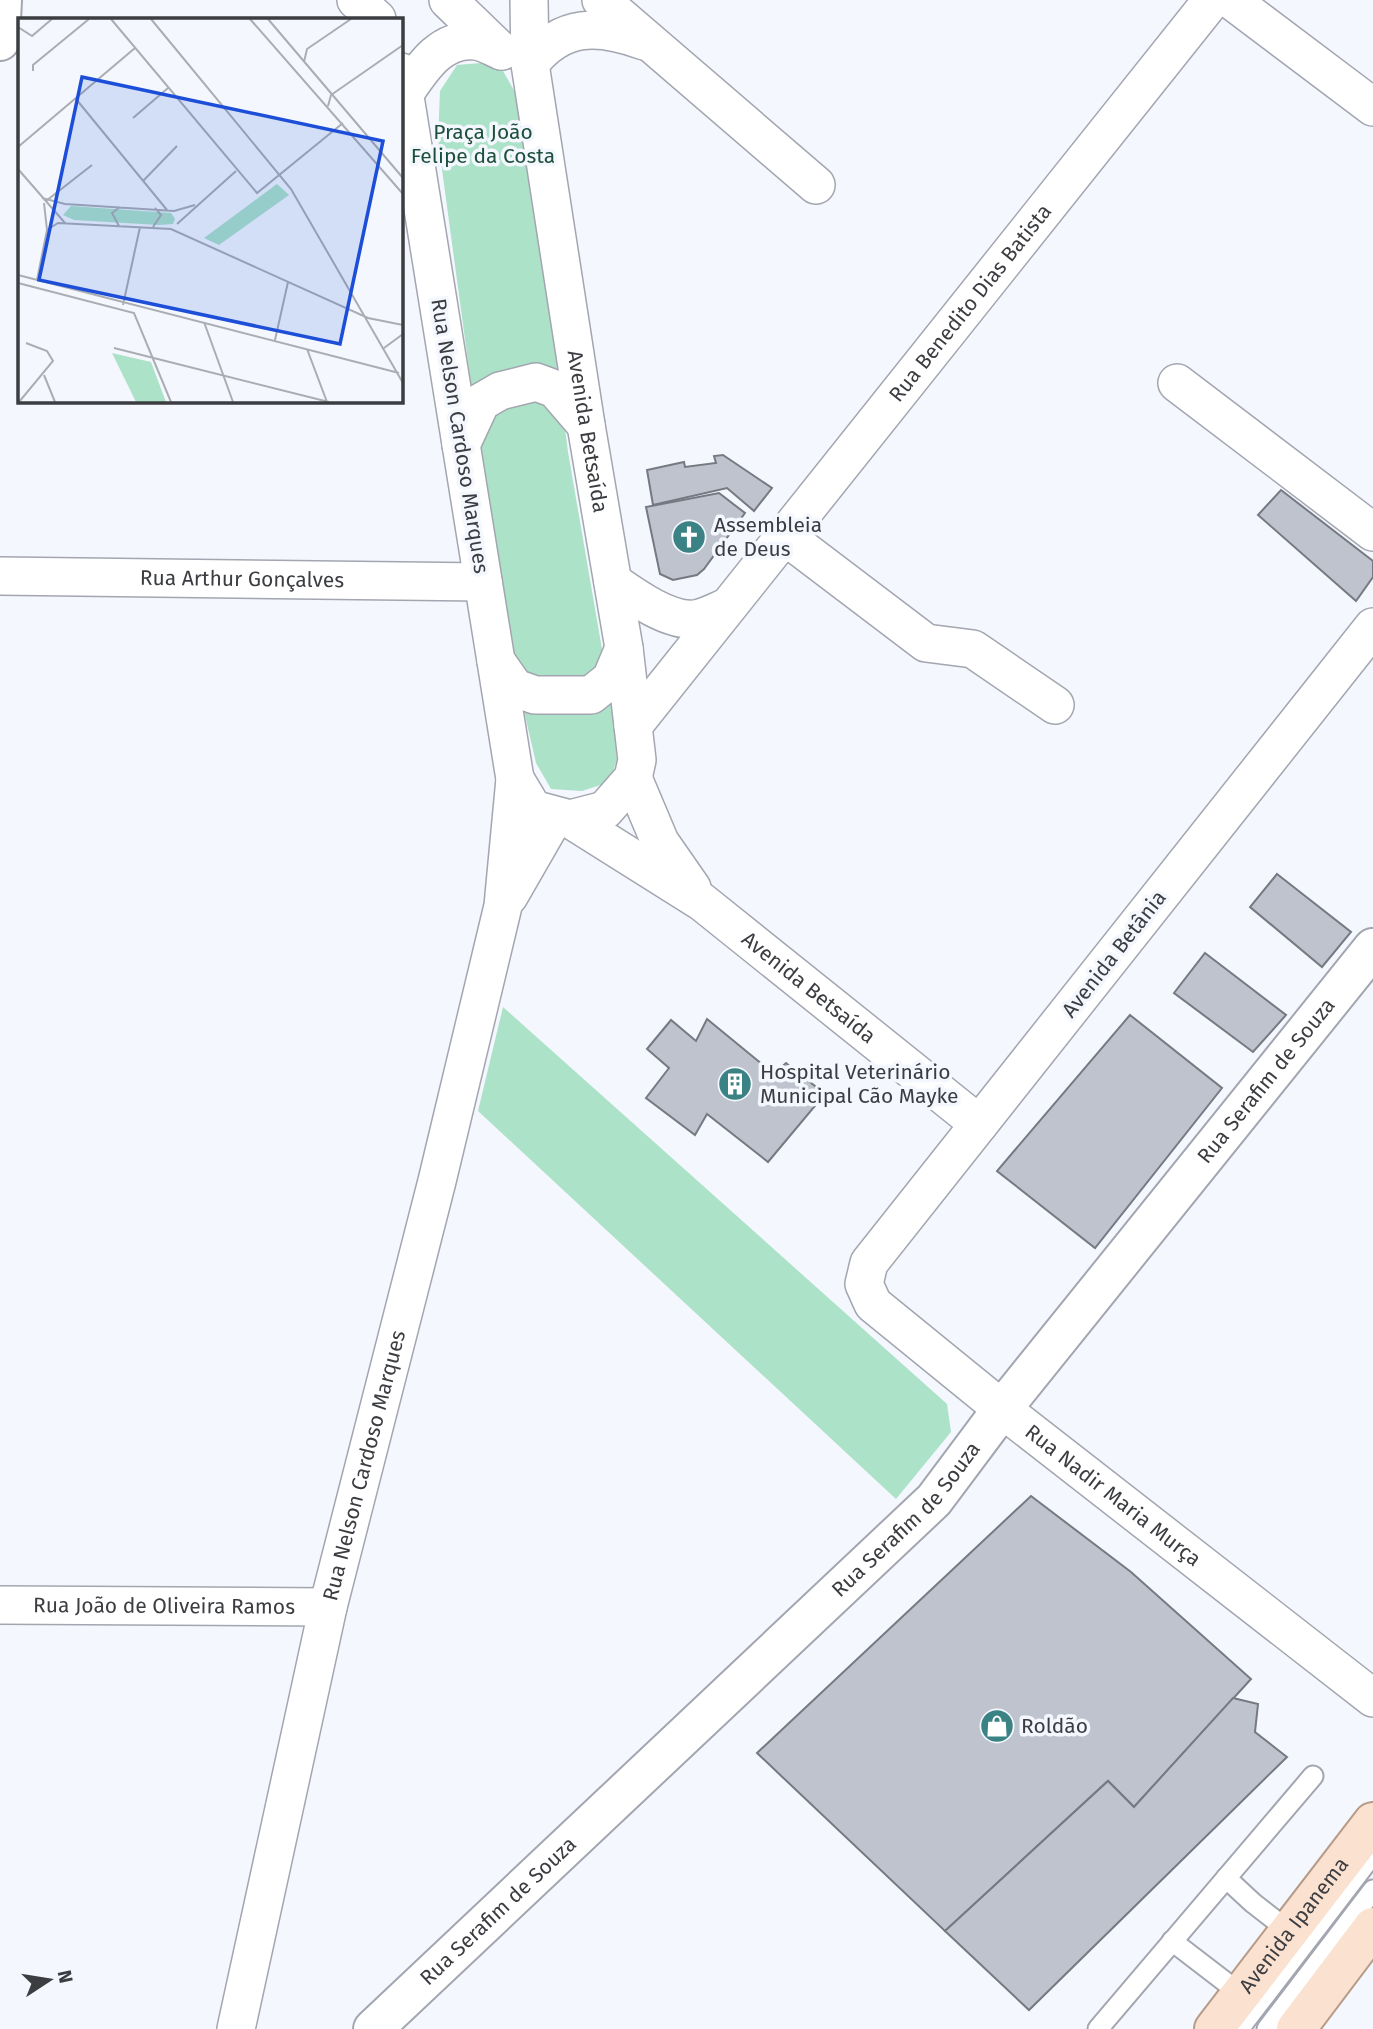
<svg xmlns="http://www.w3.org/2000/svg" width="1373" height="2029" font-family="'Fira Sans',sans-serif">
<rect width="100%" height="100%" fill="#f4f7fd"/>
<!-- green -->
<g fill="#ace2c7">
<path d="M481 63 503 71 524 108 568 452 613 713 617 759 610 782 582 791 551 789 536 763 521 698 485 487 438 140 440 91 457 65Z"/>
<path d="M503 1007 947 1404 951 1432 896 1499 478 1111Z"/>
</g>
<!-- building -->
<g fill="#bfc3ce" stroke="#767982" stroke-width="2">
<path d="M723 455 772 488 754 511 727 488 653 505 647 470 684 462 685 467 716 463 714 456Z"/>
<path d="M1281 490 1373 561V577L1356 601 1258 515Z"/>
<path d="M719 493 745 513 704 569 697 575 673 580 660 574 646 507Z"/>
<path d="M1277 874 1351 932 1322 967 1250 907Z"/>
<path d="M1205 953 1286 1015 1253 1052 1174 993Z"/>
<path d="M1130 1015 1222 1088 1095 1248 997 1171Z"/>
<path d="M707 1019 774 1074 786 1063 825 1094 768 1162 707 1114 695 1135 646 1098 669 1068 647 1049 671 1020 696 1041Z"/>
<path d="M1031 1496 1131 1572 1251 1679 1134 1807 1108 1781 945 1931 757 1753Z"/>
<path d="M1233 1698 1258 1704 1255 1732 1287 1757 1029 2010 945 1931 1108 1781 1134 1807Z"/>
</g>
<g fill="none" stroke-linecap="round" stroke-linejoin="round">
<!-- lane casing -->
<g stroke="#a3a6b0" stroke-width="23">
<g id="lane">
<path d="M1226 1878 1253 1903 1289 1931"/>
<path d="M1172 1941 1241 1994"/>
<path d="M1098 2029 1313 1776"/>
<path d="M1239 2029 1373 1854"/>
<path d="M1267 2029 1373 1890"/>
</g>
</g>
<!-- street casing -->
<g stroke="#a3a6b0" stroke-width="40">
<g id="street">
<path d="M356 0 377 19"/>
<path d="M448 0 501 51"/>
<path id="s1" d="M529 0 530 64 586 425 624 648 637 760 633 778 605 810 570 819"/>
<path d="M601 0 816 185"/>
<path d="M1231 0 1373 107"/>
<path d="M530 64C562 22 599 25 644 41"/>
<path d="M405 93C422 68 441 37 476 41 484 42 494 48 502 51"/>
<path d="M1177 383 1373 532"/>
<path d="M461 445 481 402 500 391 536 382 555 389 586 425"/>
<path d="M785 536 926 643 973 649 1055 705"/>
<path id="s2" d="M0 576 483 582"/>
<path d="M613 582C633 596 669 622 695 619 705 618 717 611 727 607"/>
<path id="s3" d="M1373 627 869 1263 864 1284 873 1304 1002 1409 1373 1698"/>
<path d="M496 661 515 688 535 695H591L611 679 624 648"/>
<path id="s4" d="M633 726 1212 0"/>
<path d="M633 778 660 842 692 888"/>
<path id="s5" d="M515 779 533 809 570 819 702 902 979 1124"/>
<path d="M509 896 555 816"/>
<path id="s6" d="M0 1605 328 1607"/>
<path id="s7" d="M236 2029 328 1607 437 1181 503 906 515 779 401 72"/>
</g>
</g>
<!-- secondary casing -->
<g stroke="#a3a6b0" stroke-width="42">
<g id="secondary">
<path d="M0 41 2 0"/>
<path id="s8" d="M373 2029 934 1500 1002 1409 1373 948"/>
</g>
</g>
<!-- primary casing -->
<g stroke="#b69b89" stroke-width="42">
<g id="primary">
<path id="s9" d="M1214 2029 1373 1822"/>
<path d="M1296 2029 1373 1927"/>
</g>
</g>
<!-- lane -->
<use href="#lane" stroke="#fff" stroke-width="19"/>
<!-- street -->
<use href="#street" stroke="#fff" stroke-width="37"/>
<!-- secondary -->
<use href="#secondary" stroke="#fff" stroke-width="38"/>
<!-- primary -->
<use href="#primary" stroke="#fbe1d0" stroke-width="38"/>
</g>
<!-- icons -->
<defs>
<g id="church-disc" transform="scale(1.75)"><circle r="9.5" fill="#3a8283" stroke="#f4f7fd"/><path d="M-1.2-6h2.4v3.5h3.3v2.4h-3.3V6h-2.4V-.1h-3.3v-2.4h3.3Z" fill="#fff"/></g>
<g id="building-disc" transform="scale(1.75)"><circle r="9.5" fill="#3a8283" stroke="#f4f7fd"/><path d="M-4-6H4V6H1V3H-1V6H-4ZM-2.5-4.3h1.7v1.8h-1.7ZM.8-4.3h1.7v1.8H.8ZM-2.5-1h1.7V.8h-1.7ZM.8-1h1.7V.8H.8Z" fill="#fff"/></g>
<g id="shop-disc" transform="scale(1.75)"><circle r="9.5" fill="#3a8283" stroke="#f4f7fd"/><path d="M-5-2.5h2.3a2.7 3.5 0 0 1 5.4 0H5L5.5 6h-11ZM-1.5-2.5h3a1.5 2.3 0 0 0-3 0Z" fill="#fff"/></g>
</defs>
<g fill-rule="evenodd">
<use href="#church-disc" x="689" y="537"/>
<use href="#building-disc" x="735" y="1084"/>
<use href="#shop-disc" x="997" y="1726"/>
</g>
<g text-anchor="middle" stroke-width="7" stroke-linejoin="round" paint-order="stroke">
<!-- park labels -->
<g font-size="21" fill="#1d503b" stroke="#f4f7fd">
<text x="483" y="139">Praça João<tspan x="483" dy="24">Felipe da Costa</tspan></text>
</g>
<!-- street labels -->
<g font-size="21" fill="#3b3d41" stroke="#f4f7fd">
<text dy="7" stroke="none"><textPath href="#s4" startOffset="541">Rua Benedito Dias Batista</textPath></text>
<text dy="7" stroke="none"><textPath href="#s1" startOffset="436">Avenida Betsaída</textPath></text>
<text transform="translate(460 436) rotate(81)" y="7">Rua Nelson Cardoso Marques</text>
<text dy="7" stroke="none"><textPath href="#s2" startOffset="242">Rua Arthur Gonçalves</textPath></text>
<text transform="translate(1114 954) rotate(-52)" y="7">Avenida Betânia</text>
<text dy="7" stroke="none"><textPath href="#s5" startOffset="366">Avenida Betsaída</textPath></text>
<text dy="7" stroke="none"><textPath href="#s8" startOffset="1306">Rua Serafim de Souza</textPath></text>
<text dy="7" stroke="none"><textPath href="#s7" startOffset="578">Rua Nelson Cardoso Marques</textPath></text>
<text dy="7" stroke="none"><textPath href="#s3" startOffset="1162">Rua Nadir Maria Murça</textPath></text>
<text dy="7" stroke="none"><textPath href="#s8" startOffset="738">Rua Serafim de Souza</textPath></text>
<text dy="7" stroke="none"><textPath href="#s6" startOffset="164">Rua João de Oliveira Ramos</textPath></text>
<text dy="7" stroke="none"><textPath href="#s8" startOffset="172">Rua Serafim de Souza</textPath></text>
<text dy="7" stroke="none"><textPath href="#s9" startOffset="131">Avenida Ipanema</textPath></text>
</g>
<!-- poi labels -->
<g font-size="21" fill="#3b3d41" stroke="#f4f7fd" text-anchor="start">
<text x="714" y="532">Assembleia<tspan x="714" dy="24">de Deus</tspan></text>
<text x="760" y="1079">Hospital Veterinário<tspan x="760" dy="24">Municipal Cão Mayke</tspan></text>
<text x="1021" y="1733">Roldão</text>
</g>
</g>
<!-- overview -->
<g transform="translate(18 18)">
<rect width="385" height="385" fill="#f4f7fd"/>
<path d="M259 166 271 177 201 227 186 220ZM53 188 153 195 157 201 155 206 141 207 56 202 45 197ZM94 335 133 344 148 384H118Z" fill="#ace2c7"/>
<path fill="none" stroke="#aaadb2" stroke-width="2" d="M93 1 239 175 325 105M133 1 273 171 385 365M232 1 385 176M250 1 385 160M0 9 14 18 34 1M286 44 289 31 333 1M15 53V47L71 1M58 81 149 192M310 88 313 77 385 27M115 100 150 70M0 129 117 30M0 151 47 205M125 163 159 128M24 180 47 186 156 193 177 187M28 183 74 147M159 206 218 153M101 208 94 195 102 189M135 209 143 197 137 190M29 212 40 205 153 211 350 300 385 307M0 257 381 355M19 262 29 212 26 185M0 265 116 295 153 384M105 287 122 209M186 304 215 384M257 322 270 264M96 330 311 384M366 330 385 316M289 331 309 384M26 357 37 384M1 384 35 343 29 333 8 325"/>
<path fill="#1d4ed8" fill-opacity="0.15" stroke="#1d4ed8" stroke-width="3.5" d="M64 59 365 123 322 326 21 262Z"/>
<rect width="385" height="385" fill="none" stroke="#3b3d41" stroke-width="3.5"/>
</g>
<!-- north arrow -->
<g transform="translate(49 1980) rotate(78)" stroke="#f4f7fd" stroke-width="5" paint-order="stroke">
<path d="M0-5L12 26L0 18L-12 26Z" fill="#3b3d41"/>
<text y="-10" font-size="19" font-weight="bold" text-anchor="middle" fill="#3b3d41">N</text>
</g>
</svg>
